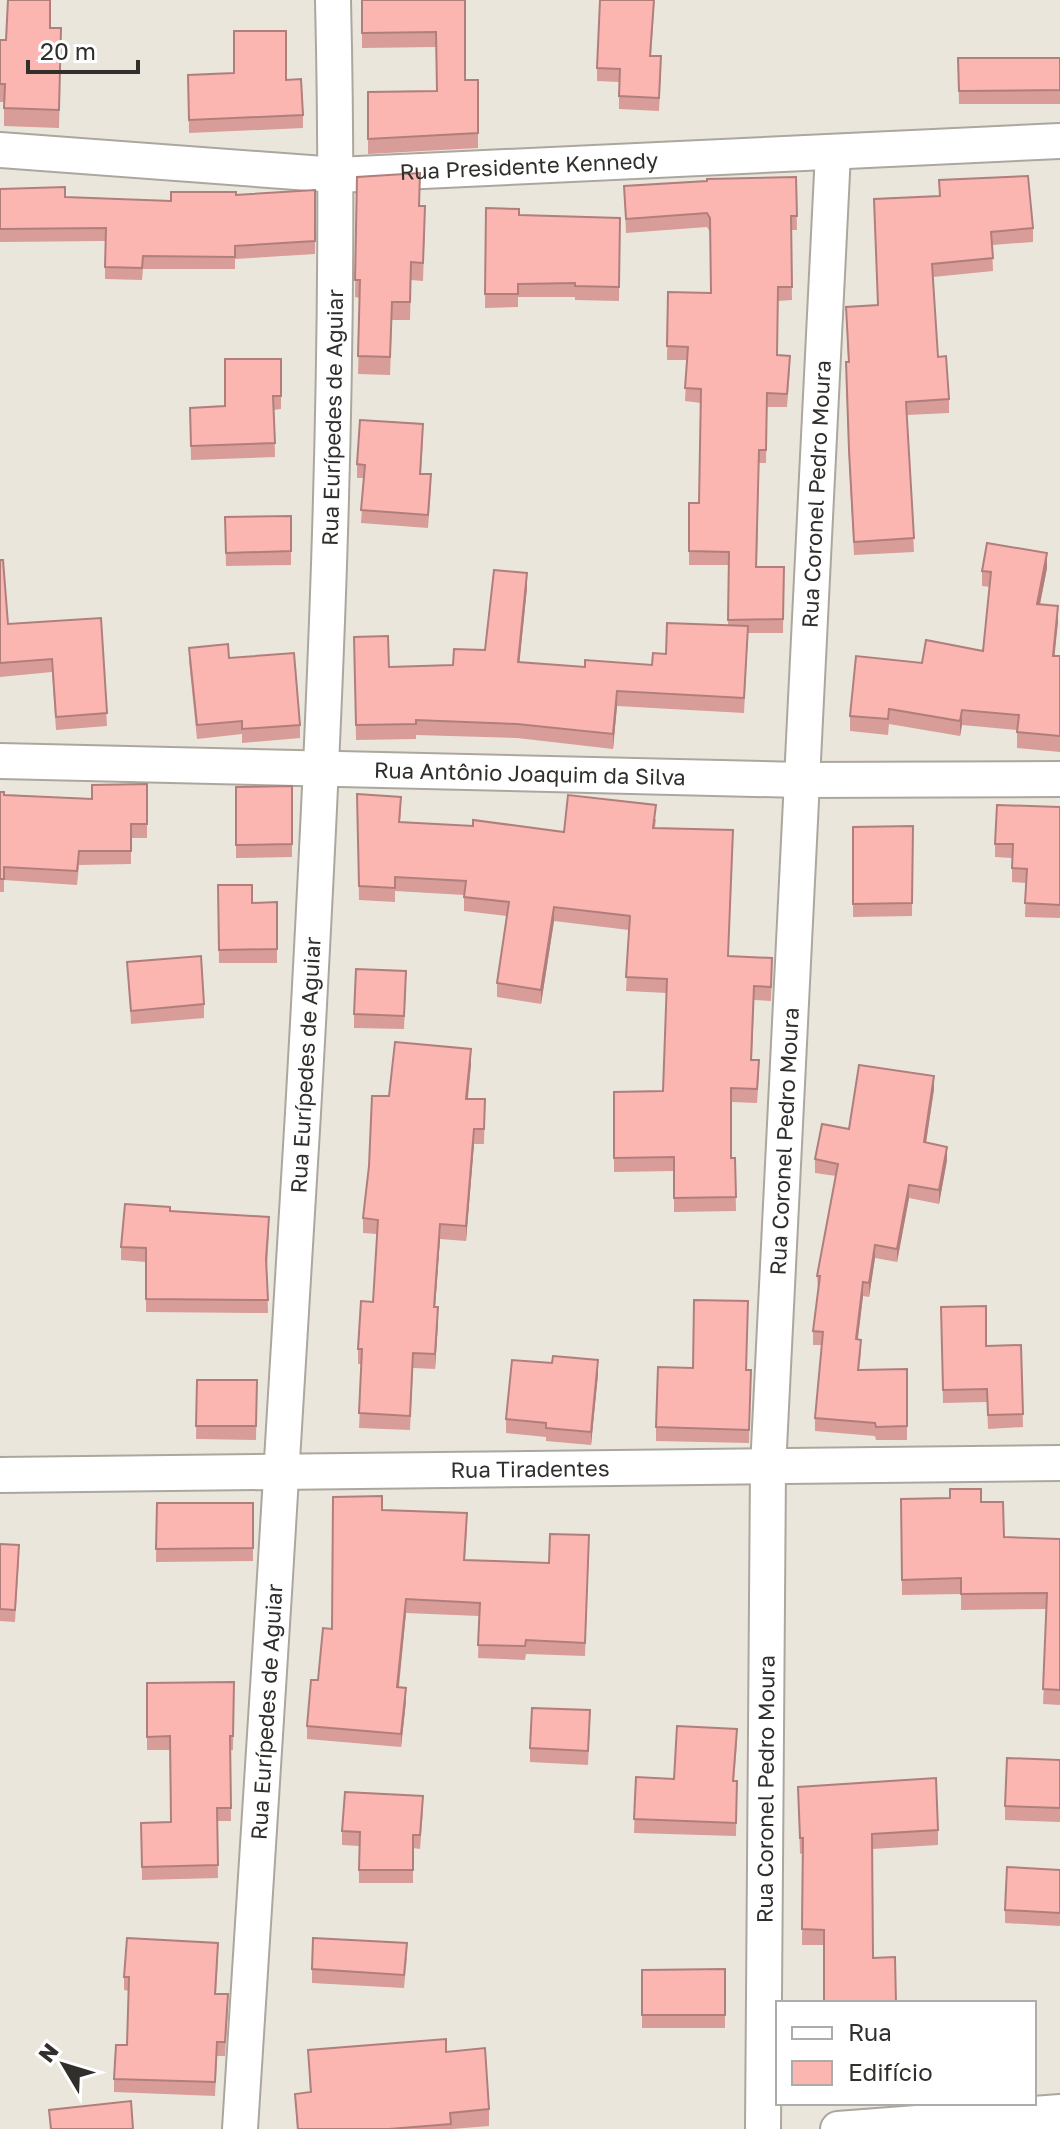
<svg xmlns="http://www.w3.org/2000/svg" width="1060" height="2129" font-family="'Golos Text',sans-serif">
<rect width="100%" height="100%" fill="#ebe6dc"/>
<g fill="none" stroke-linecap="round" stroke-linejoin="round">
<!-- minor casing -->
<g stroke="#aca79e" stroke-width="38">
<g id="minor">
<path id="s1" d="M0 150 337 175 1060 141"/>
<path id="s2" d="M0 761 801 780 1060 779"/>
<path id="s3" d="M0 1475 1060 1463"/>
<path id="s4" d="M240 2129C262 1790 283 1452 303 1113 324 743 342 371 333 0"/>
<path id="s5" d="M763 2129 768 1468 833 153"/>
<path d="M838 2129 1060 2112"/>
</g>
</g>
<!-- minor -->
<use href="#minor" stroke="#fff" stroke-width="34"/>
</g>
<!-- wall -->
<g fill="#d89d98">
<path d="M362 0H465V80H478V148L368 154V92L437 91 436 47 362 48Z"/>
<path d="M654 9 651 56 661 69 659 111 619 109V82L597 81V68Z"/>
<path d="M50 28 61 46 59 128 4 126V102H0V40H6Z"/>
<path d="M958 58H1060V104H959Z"/>
<path d="M188 75 286 80 303 115V128L189 133Z"/>
<path d="M357 177 420 206 425 224 423 281 411 280 410 320H392L390 375 358 374 360 298 355 297Z"/>
<path d="M796 177 797 230H791L792 300 778 301 777 355 790 369 787 407H767L766 463H759L757 567H784L783 633H748L744 713 617 706 613 749 517 738 416 735V739L356 740 354 637 389 667 453 665 485 650 527 588 519 663 585 667 652 665 666 654 728 625 729 565H689V503H699L701 403 685 401 687 360H667L668 292 711 293 710 232 707 227 626 233 624 186Z"/>
<path d="M939 180 1033 228V242L992 245 993 271 933 277 938 357 949 399V413L907 415 914 552 854 555 849 463 846 376 848 362 846 307 877 305 939 196Z"/>
<path d="M0 189 65 197 171 201 315 190V254L235 259V269H143L142 280 105 279V241L0 242Z"/>
<path d="M486 208 519 215 620 218 619 301 575 300V297H518V307L485 308Z"/>
<path d="M281 359V409L274 410 275 457 191 460 190 408 225 406Z"/>
<path d="M423 437 421 474 431 488 428 528 361 523 364 478H357V464Z"/>
<path d="M291 516V565L226 566 225 517Z"/>
<path d="M0 560 8 624 101 618 107 726 56 730 52 672 0 677Z"/>
<path d="M1047 568 1040 604 1058 621 1054 656H1060V752L1017 748V730L962 725 960 736 889 724 888 735 850 731V716L922 663 983 651 990 587 982 586V571Z"/>
<path d="M189 648 229 658 300 725V738L242 743V734L197 739 189 661Z"/>
<path d="M292 786V857L236 858V787Z"/>
<path d="M0 792 4 795 147 824V838H131V864L79 865 77 885 4 880V892H0Z"/>
<path d="M357 794 401 811 400 822 564 832 656 819 655 828 729 956 772 972 771 1001 754 1000 752 1060 759 1074 757 1103 731 1102V1158H735L736 1211 674 1212V1171L614 1172V1092L663 1091 667 993 626 991 629 930 554 921 541 1004 497 997V983L507 916 464 911V895L395 891V902L359 900Z"/>
<path d="M1060 807V918L1025 917 1026 883 1012 882V858L995 857V844Z"/>
<path d="M913 826 912 916 853 917V827Z"/>
<path d="M218 885 252 903 277 902V963H219Z"/>
<path d="M127 962 204 1004V1018L131 1024Z"/>
<path d="M406 985 404 1029 354 1028V1014Z"/>
<path d="M471 1064 468 1099H485L484 1144H474L466 1241 440 1239 435 1307 438 1322 435 1369 413 1368 410 1430 359 1428 362 1364H358V1349L373 1302 377 1234 363 1233V1218L389 1096Z"/>
<path d="M934 1089 926 1143 947 1160 939 1204 909 1198 897 1262 875 1258 869 1297 863 1296 858 1339 861 1353 859 1370 907 1369V1440H876L875 1436 815 1431V1418L822 1345H813V1331L818 1289 817 1276 836 1176 815 1173V1159L849 1129Z"/>
<path d="M170 1211 269 1231 267 1268 268 1313 146 1312V1262L121 1260V1247Z"/>
<path d="M941 1307 986 1346 1021 1345 1023 1427 988 1429 987 1402 943 1403Z"/>
<path d="M693 1368 751 1370 749 1443 656 1441V1427Z"/>
<path d="M598 1374 591 1445 546 1441V1437L506 1433V1419Z"/>
<path d="M197 1380H257L256 1440 196 1439Z"/>
<path d="M901 1499 981 1502 1004 1537 1060 1539V1705L1043 1704 1047 1609 961 1610V1594L902 1595Z"/>
<path d="M157 1503H253V1561L156 1562Z"/>
<path d="M382 1510 467 1527 465 1560 549 1563 589 1548 585 1656 526 1654 525 1660 478 1658 479 1616 406 1613 399 1687 406 1701 401 1747 307 1739V1726L332 1629Z"/>
<path d="M0 1544 19 1558 15 1622 0 1621Z"/>
<path d="M234 1682 233 1750H230L231 1821H217L218 1878 142 1880 141 1823 170 1822V1750H147V1683Z"/>
<path d="M590 1724 588 1765 530 1762V1748Z"/>
<path d="M737 1743 734 1781H737L736 1836 634 1833 636 1777 674 1779Z"/>
<path d="M1060 1760V1822L1005 1820V1806Z"/>
<path d="M798 1787 938 1830V1845L872 1849 873 1958 824 1945H802L803 1853 800 1854Z"/>
<path d="M423 1810 420 1849 413 1848V1883H359V1846L342 1845V1831Z"/>
<path d="M1060 1870V1926L1005 1923V1910Z"/>
<path d="M218 1957 216 1994 228 2008 225 2056H217L215 2096 114 2092V2079L127 2045 129 1991 124 1990V1977Z"/>
<path d="M407 1957 404 1988 312 1983V1969Z"/>
<path d="M725 1969V2028H642V1970Z"/>
<path d="M308 2050 446 2052 489 2109V2126L452 2129H297L295 2094 310 2092Z"/>
</g>
<!-- shaded-wall -->
<g fill="#b07f7c">
<path d="M1047 553V568L1037 619V604Z"/>
<path d="M527 573V588L518 677V662Z"/>
<path d="M1058 606V621L1053 671V656Z"/>
<path d="M617 691V706L613 749V734Z"/>
<path d="M962 710V725L960 736V721Z"/>
<path d="M554 907V921L541 1004V990Z"/>
<path d="M471 1049V1064L466 1114V1099Z"/>
<path d="M934 1076V1089L924 1156V1142Z"/>
<path d="M474 1129V1144L466 1241V1226Z"/>
<path d="M947 1147V1160L939 1204V1190Z"/>
<path d="M909 1185V1198L897 1262V1249Z"/>
<path d="M440 1224V1239L434 1322V1307Z"/>
<path d="M875 1245V1258L869 1297V1283Z"/>
<path d="M863 1282V1296L856 1353V1339Z"/>
<path d="M438 1307V1322L435 1369V1354Z"/>
<path d="M598 1360V1374L591 1445V1432Z"/>
<path d="M406 1599V1613L397 1701V1687Z"/>
<path d="M406 1688V1701L401 1747V1734Z"/>
</g>
<!-- building -->
<g fill="#fbb6b1" stroke="#b07f7c" stroke-width="2">
<path d="M8 0H50V28H61L59 110 4 108 5 84H0V40H6Z"/>
<path d="M362 0H465V80H478V133L368 139V92L437 91 436 32 362 33Z"/>
<path d="M600 0H654L650 56H661L659 98 619 96 620 69 597 68Z"/>
<path d="M234 31H286V80L301 79 303 115 189 120 188 75 234 73Z"/>
<path d="M958 58H1060V90L959 91Z"/>
<path d="M420 173 419 206H425L423 263 411 262 410 302H392L390 357 358 356 360 280H355L357 177Z"/>
<path d="M1028 176 1033 228 991 232 993 258 932 264 938 357 946 356 949 399 906 402 914 538 854 542 849 450 846 362H849L846 307 878 305 874 199 940 196 939 180Z"/>
<path d="M796 177 797 216H791L792 287H778L777 355 790 356 787 394 767 393 766 450H759L756 567H784L783 619 728 620 729 552 689 551V503H699L701 389 685 388 688 347 667 346 668 292 711 293 710 218 707 213 626 219 624 186 707 181V179Z"/>
<path d="M65 187V197L171 201V192H236V195L315 190V241L235 246V257L143 256 142 268 105 267 106 228 0 229V189Z"/>
<path d="M486 208 519 209V215L620 218 619 287 575 286V283L518 284V294H485Z"/>
<path d="M225 359H281V396H273L275 443 191 446 190 408 225 406Z"/>
<path d="M360 420 423 424 420 474H431L428 515 361 510 365 465 357 464Z"/>
<path d="M291 516V551L226 553 225 517Z"/>
<path d="M987 543 1047 553 1037 604 1058 606 1053 656H1060V736L1017 732 1019 715 962 710 960 721 889 709 888 719 850 716 856 656 922 663 926 640 983 651 991 572 982 571Z"/>
<path d="M0 560H3L8 624 101 618 107 713 56 717 52 659 0 663Z"/>
<path d="M494 570 527 573 518 662 585 667V660L652 665 653 653 666 654 667 623 748 626 744 698 617 691 613 734 517 724 416 720V724L356 725 354 637 388 636 389 667 453 665 454 649 485 650Z"/>
<path d="M228 644 229 658 294 653 300 725 242 729V721L197 725 189 648Z"/>
<path d="M147 784V824H131V851H79L77 871 4 867V879H0V792H4V795L92 799V785Z"/>
<path d="M292 786V844L236 845V787Z"/>
<path d="M357 794 401 797 399 822 473 826V820L564 832 568 795 656 805 653 828 733 830 728 956 772 958 771 987 754 986 751 1060H759L757 1089 731 1088V1158H735L736 1197 674 1198V1157L614 1158V1092L663 1091 667 979 626 977 630 916 554 907 541 990 497 983 509 902 464 897 466 881 395 877V888L359 886Z"/>
<path d="M997 805 1060 807V905L1025 903 1027 869 1012 868 1013 844H995Z"/>
<path d="M913 826 912 903 853 904V827Z"/>
<path d="M218 885H252V903L277 902V949L219 950Z"/>
<path d="M201 956 204 1004 131 1011 127 962Z"/>
<path d="M356 969 406 971 404 1016 354 1014Z"/>
<path d="M395 1042 471 1049 466 1099H485L484 1129H474L466 1226 440 1224 434 1307H438L435 1354 413 1353 410 1416 359 1413 362 1349H358L361 1301 373 1302 378 1220 363 1218 369 1166 372 1096H389Z"/>
<path d="M859 1065 934 1076 924 1142 947 1147 939 1190 909 1185 897 1249 875 1245 869 1283 863 1282 856 1339 861 1340 858 1370 907 1369V1426L876 1427 875 1423 815 1418 823 1332 813 1331 820 1276H817L838 1164 815 1159 822 1124 849 1129Z"/>
<path d="M125 1204 170 1207V1211L269 1217 266 1259 268 1300 146 1299V1248L121 1247Z"/>
<path d="M694 1300 748 1301 746 1370H751L749 1430 656 1427 658 1367 693 1368Z"/>
<path d="M986 1306V1346L1021 1345 1023 1414 988 1415 987 1389 943 1390 941 1307Z"/>
<path d="M553 1356 598 1360 591 1432 546 1428V1423L506 1419 512 1360 552 1363Z"/>
<path d="M197 1380H257L256 1426H196Z"/>
<path d="M950 1489H981V1502H1003L1004 1537 1060 1539V1690L1043 1689 1047 1593 961 1594V1578L902 1580 901 1499 950 1498Z"/>
<path d="M382 1496V1510L467 1513 464 1560 549 1563 550 1534 589 1535 585 1643 526 1640 525 1646 478 1645 480 1603 406 1599 397 1687 406 1688 401 1734 307 1726 311 1680H318L323 1628 332 1629 333 1497Z"/>
<path d="M157 1503H253V1548L156 1549Z"/>
<path d="M0 1544 19 1545 15 1610 0 1609Z"/>
<path d="M234 1682 233 1736H230L231 1808H217L218 1865 142 1867 141 1823 171 1822 170 1736 147 1737V1683Z"/>
<path d="M532 1708 590 1710 588 1751 530 1748Z"/>
<path d="M677 1726 737 1729 733 1781H737L736 1823 634 1819 636 1777 674 1779Z"/>
<path d="M1007 1758 1060 1760V1808L1005 1806Z"/>
<path d="M936 1778 938 1830 872 1834 873 1958 895 1957 896 2003H824V1930L802 1929 803 1838H800L798 1787Z"/>
<path d="M345 1792 423 1796 420 1835H413V1870H359L360 1832 342 1831Z"/>
<path d="M1007 1867 1060 1870V1913L1005 1910Z"/>
<path d="M127 1938 218 1943 215 1994H228L225 2042H217L215 2082 114 2079 116 2045H127L129 1977H124Z"/>
<path d="M313 1938 407 1943 404 1975 312 1969Z"/>
<path d="M725 1969V2015H642V1970Z"/>
<path d="M446 2039V2052L485 2048 489 2109 450 2113 451 2124 389 2129H298L295 2094 311 2092 308 2050Z"/>
<path d="M131 2101 133 2129H51L49 2110Z"/>
</g>
<g text-anchor="middle" stroke-width="7" stroke-linejoin="round" paint-order="stroke">
<!-- street labels -->
<g font-size="22" fill="#312f2c" stroke="#fff">
<text dy="8" stroke="none"><textPath href="#s1" startOffset="530">Rua Presidente Kennedy</textPath></text>
<text dy="8" stroke="none"><textPath href="#s4" startOffset="1714">Rua Eurípedes de Aguiar</textPath></text>
<text dy="8" stroke="none"><textPath href="#s5" startOffset="1636">Rua Coronel Pedro Moura</textPath></text>
<text dy="8" stroke="none"><textPath href="#s2" startOffset="530">Rua Antônio Joaquim da Silva</textPath></text>
<text dy="8" stroke="none"><textPath href="#s4" startOffset="1066">Rua Eurípedes de Aguiar</textPath></text>
<text dy="8" stroke="none"><textPath href="#s5" startOffset="988">Rua Coronel Pedro Moura</textPath></text>
<text dy="8" stroke="none"><textPath href="#s3" startOffset="530">Rua Tiradentes</textPath></text>
<text dy="8" stroke="none"><textPath href="#s4" startOffset="418">Rua Eurípedes de Aguiar</textPath></text>
<text dy="8" stroke="none"><textPath href="#s5" startOffset="340">Rua Coronel Pedro Moura</textPath></text>
</g>
</g>
<!-- legend -->
<rect x="776" y="2001" width="260" height="104" fill="#ffffff" stroke="#adacab" stroke-width="2"/>
<rect x="792" y="2027" width="40" height="12" fill="#ffffff" stroke="#adacab" stroke-width="2"/>
<text x="848" y="2041" font-size="24" fill="#312f2c">Rua</text>
<rect x="792" y="2061" width="40" height="24" fill="#fbb6b1" stroke="#adacab" stroke-width="2"/>
<text x="848" y="2081" font-size="24" fill="#312f2c">Edifício</text>
<!-- north arrow -->
<g transform="translate(64 2065) rotate(308)" stroke="#ffffff" stroke-width="6" paint-order="stroke">
<path d="M0-6L14 30L0 20L-14 30Z" fill="#312f2c"/>
<text y="-12" font-size="22" font-weight="bold" text-anchor="middle" fill="#312f2c">N</text>
</g>
<!-- scale -->
<path d="M28 60v12h110v-12" fill="none" stroke="#312f2c" stroke-width="4"/>
<text x="40" y="60" font-size="24" fill="#312f2c" stroke="#ffffff" stroke-width="6" paint-order="stroke">20 m</text>
</svg>
